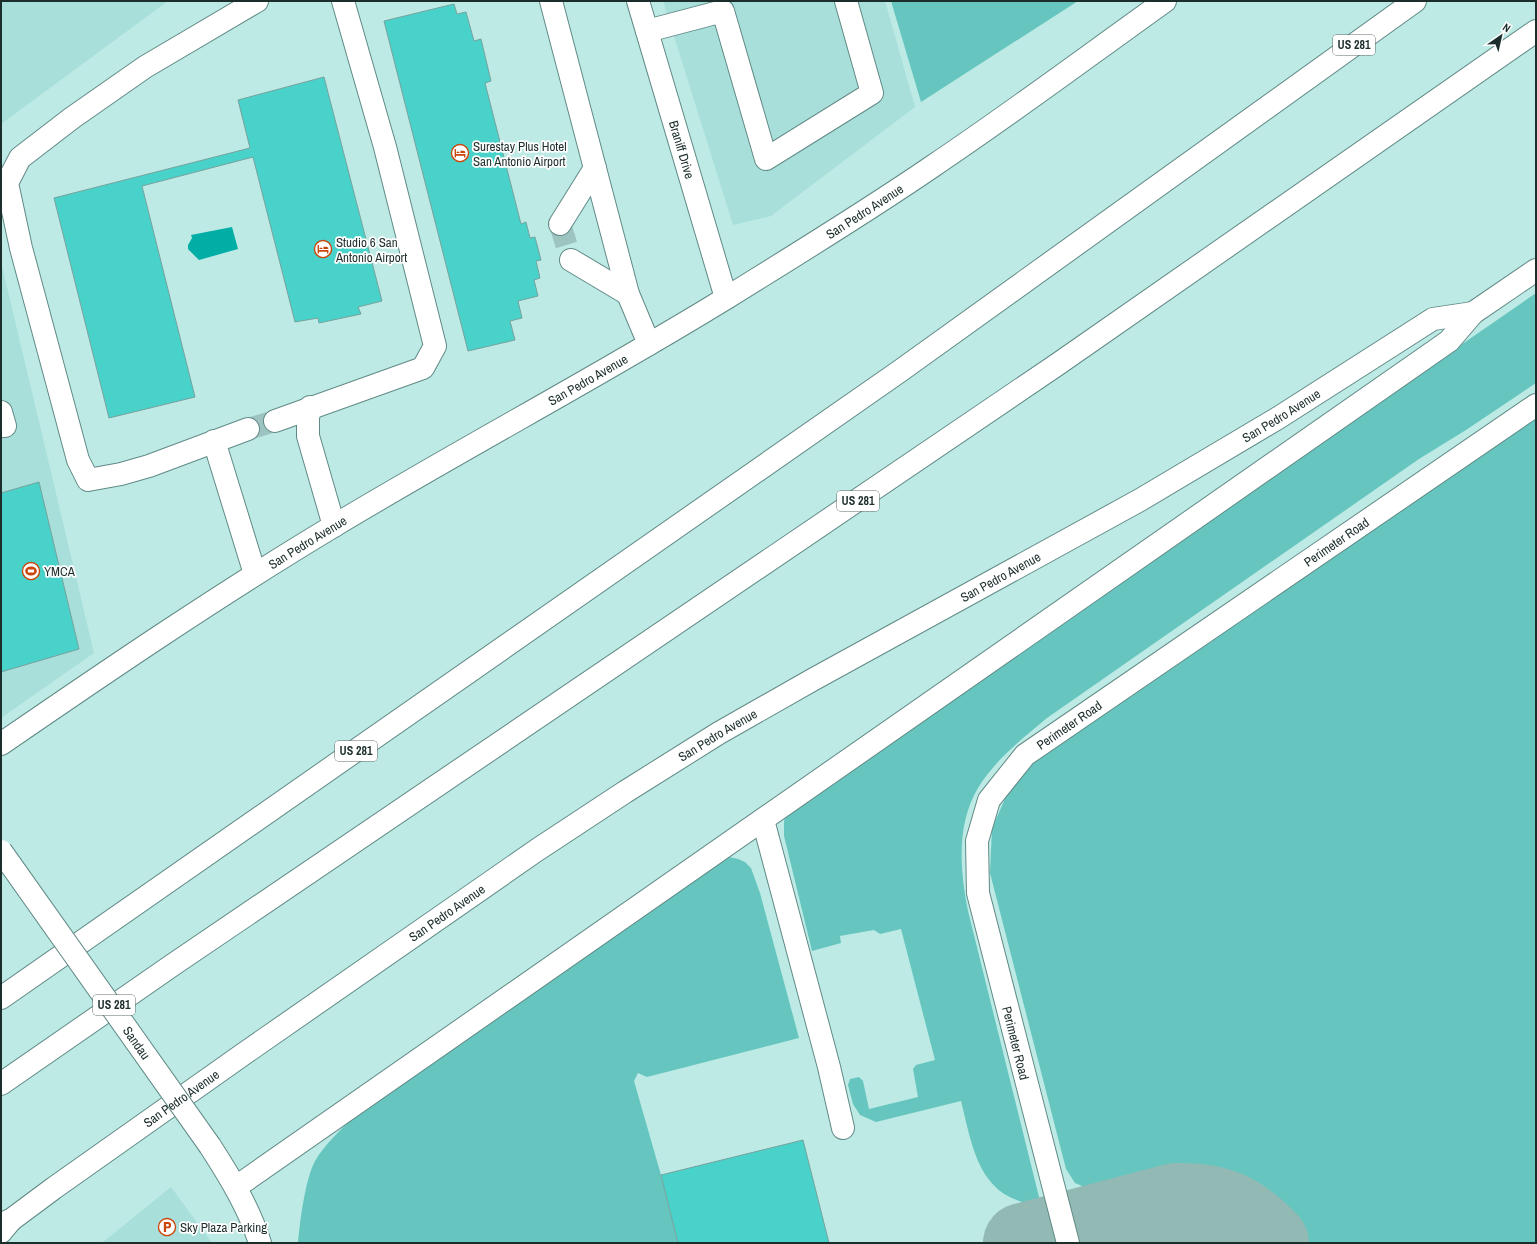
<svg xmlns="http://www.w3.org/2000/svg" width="1537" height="1244" font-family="'Archivo Narrow',sans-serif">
<rect width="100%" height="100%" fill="#bdeae5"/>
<!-- built -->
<g fill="#a9dfda">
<path d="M1 1H168L1 124Z"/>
<path d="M663 1H885L915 107 771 216 733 225Z"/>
<path d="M1 262 94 653 1 718Z"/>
<path d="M171 1187 212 1243H102Z"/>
</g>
<!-- green -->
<g fill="#66c6bf">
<path d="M891 1H1078L921 102Z"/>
<path d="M1536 293V383L1466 430 1419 459 1047 718C1022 739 995 760 978 788 956 825 960 871 968 911L1041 1205C979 1201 973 1149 961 1101L876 1122 860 1115 853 1104 848 1085 850 1079 859 1077 863 1081 869 1109 918 1097 913 1069 916 1065 935 1060 901 929 880 934 874 930 840 936 841 943 812 951 784 836V821L786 815 1122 579Z"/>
<path d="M1536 417V1243H1300L1295 1232 1271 1205 1234 1183 1192 1172 1154 1177 1105 1190 1089 1189 1075 1183 1066 1169 990 873 992 828 1009 790 1040 756Z"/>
<path d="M720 857H729L738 859 745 862 751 868 760 893 799 1038 647 1077 638 1073 634 1081 661 1175 678 1243H298C300 1221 305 1180 315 1161 325 1144 340 1131 353 1117Z"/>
<path d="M1181 1230C1199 1229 1215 1232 1229 1243H1127Z"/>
</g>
<!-- water -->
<path fill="#00aea6" d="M232 227 238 249 199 260 188 249V245L192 238 191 235Z"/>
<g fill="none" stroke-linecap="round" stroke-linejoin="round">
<!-- taxiway -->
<path stroke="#93b9b5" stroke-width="80" d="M1023 1243 1176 1203C1218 1202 1241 1213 1269 1243"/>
</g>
<!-- building -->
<g fill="#48d2c9" stroke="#77a29e">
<path d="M454 4 457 14 466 12 474 41 481 39 491 81 485 83 521 224 526 222 530 238 535 237 541 260 536 261 540 278 534 280 538 296 518 301 522 318 510 321 515 340 468 351 384 21Z"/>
<path d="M324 77 382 301 358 307 361 314 319 323 318 318 295 322 253 157 142 186 195 397 109 418 54 198 250 148 238 100Z"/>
<path d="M39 482 79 649 1 672V493Z"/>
<path d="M803 1140 829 1243H678L661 1175Z"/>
</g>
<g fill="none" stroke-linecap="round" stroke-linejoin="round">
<!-- minor-tunnel -->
<g stroke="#9dc4c0" stroke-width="22" stroke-dasharray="22 11" stroke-linecap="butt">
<path d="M560 224 571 260"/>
<path d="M248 429 275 421"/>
</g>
<!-- minor casing -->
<g stroke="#618a86" stroke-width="24">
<g id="minor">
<path d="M551 1 628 294 649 344"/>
<path id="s1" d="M638 1 726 298"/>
<path d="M647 31 723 11 766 159 872 93 846 1"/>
<path d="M560 224 595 168"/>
<path d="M571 260 628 294"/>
<path d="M310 407 308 418V436L334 526"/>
<path d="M1 412 5 426H1"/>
<path d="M275 421 423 368 435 346 385 147 343 1"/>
<path d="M248 429 149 466 121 474 88 480 78 460 63 404 21 248 7 183 20 158 72 118 145 67 257 1"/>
<path d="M214 441 255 574"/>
<path d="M763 820 829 1067 843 1128"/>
<path d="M210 1146C230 1177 249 1208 260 1243"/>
<path id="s2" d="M1068 1243 978 893 977 841 989 800 1025 755 1536 405"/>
</g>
</g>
<!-- major casing -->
<g stroke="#618a86" stroke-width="24">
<g id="major">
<path id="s3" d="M1 744C110 669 219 595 332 527 463 448 598 377 728 297 797 254 866 212 933 166 1012 113 1088 56 1165 1"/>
<path d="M236 1187 1449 341 1473 313 1536 270"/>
<path id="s4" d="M1 1224 11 1220 54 1188 245 1053 537 850 625 792 719 733 814 679 1140 500 1278 418 1433 319 1473 313"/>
</g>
</g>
<!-- highway casing -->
<g stroke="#618a86" stroke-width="24">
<g id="highway">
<path d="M1 998 900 371 1415 1"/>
<path d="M1 1084 174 964 1058 364 1536 31"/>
<path d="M1 1232 11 1220"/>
</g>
</g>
<!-- minor -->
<use href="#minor" stroke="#fff" stroke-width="22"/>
<!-- major -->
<use href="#major" stroke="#fff" stroke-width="22"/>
<!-- highway -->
<use href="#highway" stroke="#fff" stroke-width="22"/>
<!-- minor-bridge casing -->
<g stroke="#618a86" stroke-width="24" stroke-linecap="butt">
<g id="minor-bridge">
<path id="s5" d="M1 851 210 1146"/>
</g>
</g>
<!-- minor-bridge -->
<use href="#minor-bridge" stroke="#fff" stroke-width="22"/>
</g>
<!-- icons -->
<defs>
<g id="hotel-ring" transform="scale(0.9)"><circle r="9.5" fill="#fff" stroke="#cb4409" stroke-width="1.5"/><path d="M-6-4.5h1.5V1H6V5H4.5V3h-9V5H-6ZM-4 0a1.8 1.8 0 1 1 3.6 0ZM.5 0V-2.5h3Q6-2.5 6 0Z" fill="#cb4409"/></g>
<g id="stadium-ring" transform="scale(0.9)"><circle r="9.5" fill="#fff" stroke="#cb4409" stroke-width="1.5"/><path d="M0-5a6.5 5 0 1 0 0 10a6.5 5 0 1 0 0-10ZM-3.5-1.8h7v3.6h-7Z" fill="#cb4409"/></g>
<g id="parking-ring" transform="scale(0.9)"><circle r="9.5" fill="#fff" stroke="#cb4409" stroke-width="1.5"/><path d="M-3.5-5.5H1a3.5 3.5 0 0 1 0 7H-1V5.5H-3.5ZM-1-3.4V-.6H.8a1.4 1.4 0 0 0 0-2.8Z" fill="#cb4409"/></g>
</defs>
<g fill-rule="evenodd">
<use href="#hotel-ring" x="460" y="153"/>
<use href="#hotel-ring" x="323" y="249"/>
<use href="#stadium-ring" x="31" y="571"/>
<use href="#parking-ring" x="167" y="1227"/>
</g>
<g text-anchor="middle" stroke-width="3.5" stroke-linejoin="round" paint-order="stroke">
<!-- shield labels -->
<g fill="#fff" stroke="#606d6b" stroke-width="1">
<rect x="1333" y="35" width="42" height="20" rx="3"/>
<rect x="837" y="491" width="42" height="20" rx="3"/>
<rect x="335" y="741" width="42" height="20" rx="3"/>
<rect x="93" y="995" width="42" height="20" rx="3"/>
</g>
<g font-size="12" font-weight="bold" fill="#1c2e2c">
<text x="1354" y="49">US 281</text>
<text x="858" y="505">US 281</text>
<text x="356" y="755">US 281</text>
<text x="114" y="1009">US 281</text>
</g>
<!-- poi labels -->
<g font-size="13" fill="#1c2e2c" stroke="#fff" text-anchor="start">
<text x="473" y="151">Surestay Plus Hotel<tspan x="473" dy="15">San Antonio Airport</tspan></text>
<text x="336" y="247">Studio 6 San<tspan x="336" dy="15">Antonio Airport</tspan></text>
<text x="44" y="576">YMCA</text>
<text x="180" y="1232">Sky Plaza Parking</text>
</g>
<!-- street labels -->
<g font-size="13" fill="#1c2e2c" stroke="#fff">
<text dy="5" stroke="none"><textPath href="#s1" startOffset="155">Braniff Drive</textPath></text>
<text dy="5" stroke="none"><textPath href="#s3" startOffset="1015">San Pedro Avenue</textPath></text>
<text dy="5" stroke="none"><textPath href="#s3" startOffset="691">San Pedro Avenue</textPath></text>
<text dy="5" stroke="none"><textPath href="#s4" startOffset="1516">San Pedro Avenue</textPath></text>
<text dy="5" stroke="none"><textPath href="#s3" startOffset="367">San Pedro Avenue</textPath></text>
<text dy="5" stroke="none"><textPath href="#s2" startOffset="891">Perimeter Road</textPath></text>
<text dy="5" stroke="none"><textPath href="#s4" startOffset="1192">San Pedro Avenue</textPath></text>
<text dy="5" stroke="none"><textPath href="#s2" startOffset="567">Perimeter Road</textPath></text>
<text dy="5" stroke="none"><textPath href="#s4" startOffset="868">San Pedro Avenue</textPath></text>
<text dy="5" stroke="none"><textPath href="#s4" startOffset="544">San Pedro Avenue</textPath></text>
<text dy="5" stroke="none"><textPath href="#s5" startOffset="235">Sandau</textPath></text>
<text transform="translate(1016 1043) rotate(76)" y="5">Perimeter Road</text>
<text dy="5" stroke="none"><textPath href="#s4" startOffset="220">San Pedro Avenue</textPath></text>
</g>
</g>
<!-- border -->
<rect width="1537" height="1244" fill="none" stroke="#1c2e2c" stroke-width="4"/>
<!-- north arrow -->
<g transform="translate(1501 36) rotate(34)" stroke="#ffffff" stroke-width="3" paint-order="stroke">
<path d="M0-3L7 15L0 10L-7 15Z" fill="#1c2e2c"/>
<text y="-6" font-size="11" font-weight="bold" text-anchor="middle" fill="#1c2e2c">N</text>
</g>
</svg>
